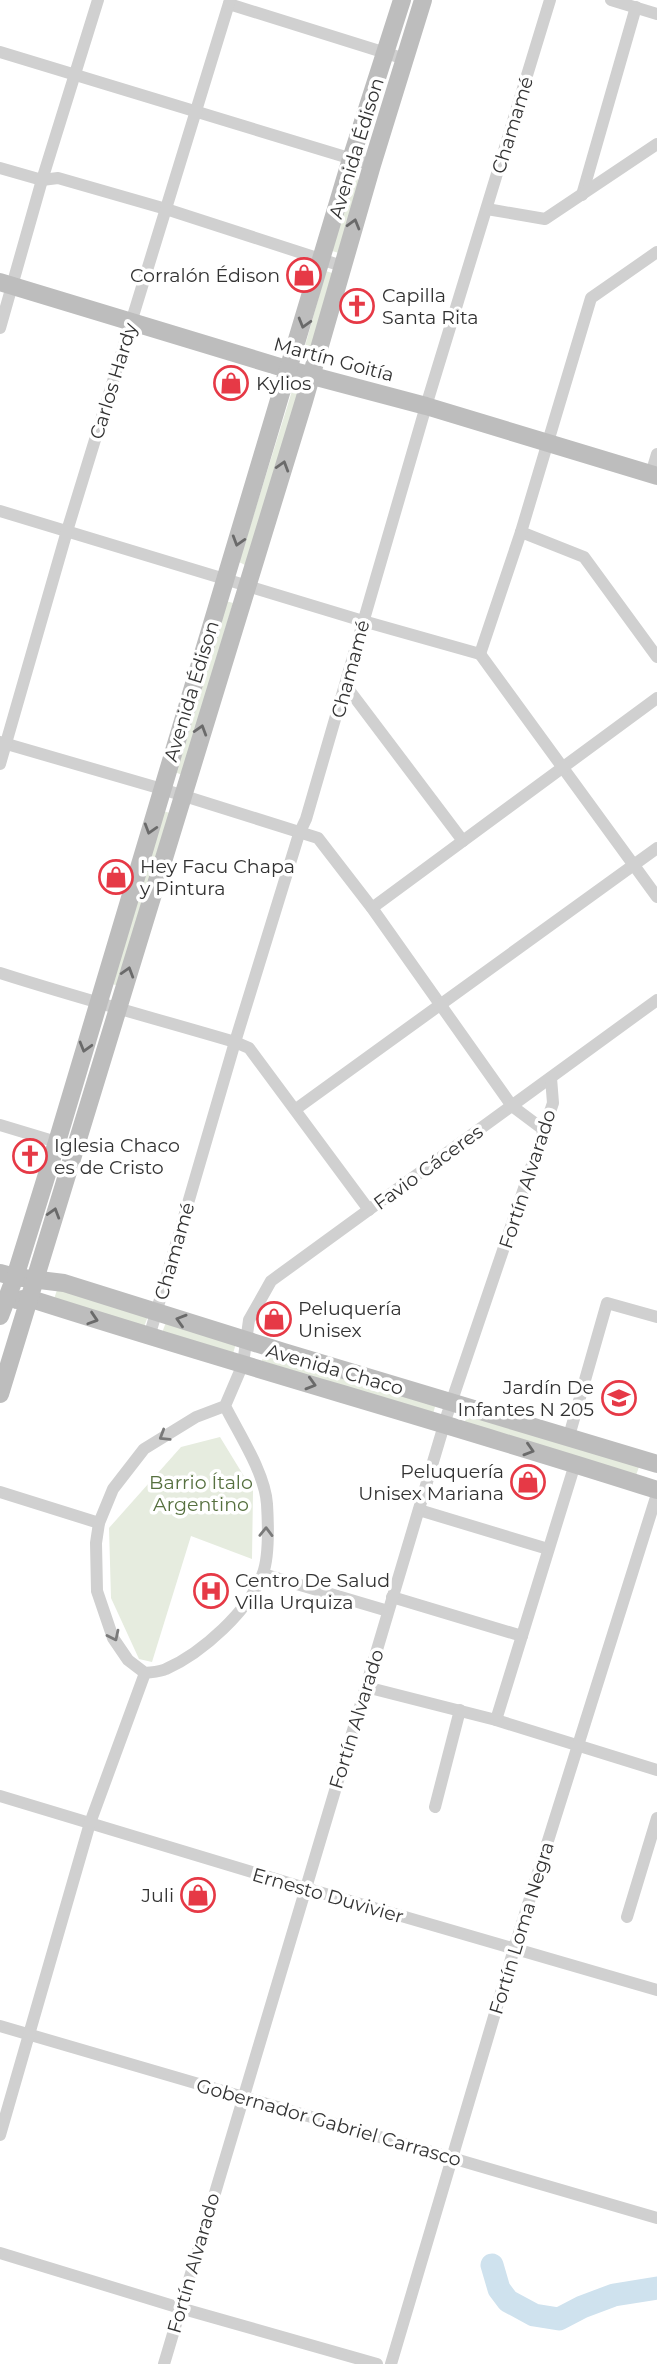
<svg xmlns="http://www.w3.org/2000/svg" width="657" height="2364" font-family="Montserrat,sans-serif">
<rect width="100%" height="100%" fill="#fff"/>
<!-- green -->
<g fill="#e6ecdf">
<path d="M354 178 360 180 339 253 332 251Z"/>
<path d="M326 271 332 273 311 348 305 346Z"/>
<path d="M292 391 299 393 245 565 239 562Z"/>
<path d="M226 601 233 603 182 775 175 772Z"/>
<path d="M163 811 170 813 119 986 112 984Z"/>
<path d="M58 1287 148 1316 144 1327 54 1299Z"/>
<path d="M166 1322 236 1343 233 1354 162 1333Z"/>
<path d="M265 1350 436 1403 433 1414 262 1361Z"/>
<path d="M468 1414 639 1467 635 1478 464 1424Z"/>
<path d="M220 1437 253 1491 252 1559 191 1536 152 1662 139 1659 111 1598 109 1528 181 1447Z"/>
</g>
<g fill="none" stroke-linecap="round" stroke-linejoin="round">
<!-- river -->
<path stroke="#cfe2ee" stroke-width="23" d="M492 2265 499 2289 508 2301 534 2315 559 2319 582 2307 614 2295 657 2288"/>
<!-- street -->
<g stroke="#d0d0d0" stroke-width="12">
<path d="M611 0 657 14"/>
<path d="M229 4 405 59"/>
<path d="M0 52 372 165"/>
<path d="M0 168 42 180 58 178 166 209 342 266"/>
<path d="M582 195 636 7"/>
<path d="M487 209 545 219 657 144"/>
<path d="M0 328 42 180 98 0"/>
<path d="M651 474 657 454"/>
<path d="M0 511 363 621 480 654"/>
<path d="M521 532 584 557 657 657"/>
<path d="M480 654 521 532 591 298 657 252"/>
<path d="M480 654 657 897"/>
<path d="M346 686 463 841"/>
<path d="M0 742 162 789 318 838 372 908 512 1106 544 1130"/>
<path d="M0 764 67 531 230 0"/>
<path d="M372 908 657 698"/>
<path d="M0 973C78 998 157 1019 235 1042L249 1048 369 1210"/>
<path d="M296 1109 657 848"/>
<path d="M0 1125 63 1144"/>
<path d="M149 1337 235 1042 299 834 306 819 426 406 550 0"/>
<path d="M225 1406C239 1434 265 1473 267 1504 268 1521 269 1557 263 1573 249 1611 202 1653 166 1669 160 1672 152 1672 145 1673L128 1660 113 1638 97 1591 96 1543 99 1523 113 1489 144 1449 196 1417 225 1406 243 1364 249 1320 271 1281 657 1000"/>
<path d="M569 1436 607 1303 657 1317"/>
<path d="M0 1492 99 1523"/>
<path d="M419 1510 548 1549"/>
<path d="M263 1574 388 1611"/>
<path d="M392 1597 522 1636"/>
<path d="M366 1687 496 1720 657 1770"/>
<path d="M496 1720 575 1464"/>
<path d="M0 1796 305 1888 657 1990"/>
<path d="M435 1807 460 1710"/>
<path d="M627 1917 657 1818"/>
<path d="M0 2026 657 2218"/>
<path d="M0 2135 90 1823 145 1673"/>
<path d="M0 2253 180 2308 377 2364"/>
<path d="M164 2364 447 1415 553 1103 551 1078"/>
<path d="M391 2364 514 1949 657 1494"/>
</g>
<!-- secondary -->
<g stroke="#bdbdbd" stroke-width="18">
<path d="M0 282 290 370 426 406 657 476"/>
<path d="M0 1273 15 1277 64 1283 284 1352 657 1464"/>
<path d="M17 1300 28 1298C237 1365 448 1423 657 1490"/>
<path d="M0 1316 15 1277 57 1142 351 159 402 0"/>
<path d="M0 1394 304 401 372 165 423 0"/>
</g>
</g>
<!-- one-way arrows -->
<defs><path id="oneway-chevron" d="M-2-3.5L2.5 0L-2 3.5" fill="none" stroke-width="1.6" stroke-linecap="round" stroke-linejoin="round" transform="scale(1.75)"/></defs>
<g stroke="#6a6a6a">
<use href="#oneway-chevron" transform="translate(354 224) rotate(-74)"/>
<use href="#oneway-chevron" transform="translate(304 323) rotate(106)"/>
<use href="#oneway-chevron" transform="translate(283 466) rotate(-73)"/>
<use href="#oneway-chevron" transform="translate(238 541) rotate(107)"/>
<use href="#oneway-chevron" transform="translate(201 730) rotate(-73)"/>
<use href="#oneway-chevron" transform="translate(150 829) rotate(107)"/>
<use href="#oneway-chevron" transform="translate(128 972) rotate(-73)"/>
<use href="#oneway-chevron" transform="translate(85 1047) rotate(106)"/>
<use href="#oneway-chevron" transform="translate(54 1213) rotate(-73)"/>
<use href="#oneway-chevron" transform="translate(93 1319) rotate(18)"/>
<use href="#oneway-chevron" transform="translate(181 1320) rotate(-163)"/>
<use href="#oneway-chevron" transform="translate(311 1384) rotate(16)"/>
<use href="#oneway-chevron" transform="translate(529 1450) rotate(17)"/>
</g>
<g stroke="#7a7a7a">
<use href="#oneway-chevron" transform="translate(164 1436) rotate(148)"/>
<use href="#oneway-chevron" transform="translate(266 1532) rotate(-89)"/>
<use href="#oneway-chevron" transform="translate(114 1636) rotate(64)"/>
</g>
<!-- icons -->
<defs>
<g id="shop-ring" transform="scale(1.75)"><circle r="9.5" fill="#fff" stroke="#e63946" stroke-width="1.5"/><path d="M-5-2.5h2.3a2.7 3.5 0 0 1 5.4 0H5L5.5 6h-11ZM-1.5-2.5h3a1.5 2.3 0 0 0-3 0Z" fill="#e63946"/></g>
<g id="church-ring" transform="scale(1.75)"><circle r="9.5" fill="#fff" stroke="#e63946" stroke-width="1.5"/><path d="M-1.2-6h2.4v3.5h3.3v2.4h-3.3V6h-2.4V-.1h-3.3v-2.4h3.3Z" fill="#e63946"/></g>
<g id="school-ring" transform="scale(1.75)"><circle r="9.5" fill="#fff" stroke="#e63946" stroke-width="1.5"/><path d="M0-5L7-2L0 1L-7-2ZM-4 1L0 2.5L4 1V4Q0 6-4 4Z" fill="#e63946"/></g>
<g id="hospital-ring" transform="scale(1.75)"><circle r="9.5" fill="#fff" stroke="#e63946" stroke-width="1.5"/><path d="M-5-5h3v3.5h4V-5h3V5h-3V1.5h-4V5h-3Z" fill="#e63946"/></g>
</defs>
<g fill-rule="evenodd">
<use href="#shop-ring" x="304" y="275"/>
<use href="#church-ring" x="357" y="306"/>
<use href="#shop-ring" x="231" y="383"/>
<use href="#shop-ring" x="116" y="877"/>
<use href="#church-ring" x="30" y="1156"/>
<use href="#shop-ring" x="274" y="1319"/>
<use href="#school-ring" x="619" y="1398"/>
<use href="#shop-ring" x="528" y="1482"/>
<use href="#hospital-ring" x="211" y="1591"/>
<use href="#shop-ring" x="198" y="1895"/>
</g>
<g text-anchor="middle" stroke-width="7" stroke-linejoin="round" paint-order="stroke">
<!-- street labels -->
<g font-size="19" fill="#333" stroke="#fff">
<text transform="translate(512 125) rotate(-73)" y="7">Chamamé</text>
<text transform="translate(356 148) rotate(-73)" y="7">Avenida Édison</text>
<text transform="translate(334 359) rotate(15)" y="7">Martín Goitía</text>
<text transform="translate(113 381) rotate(-73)" y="7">Carlos Hardy</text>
<text transform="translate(350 669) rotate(-75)" y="7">Chamamé</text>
<text transform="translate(191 691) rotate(-73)" y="7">Avenida Édison</text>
<text transform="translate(428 1167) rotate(-36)" y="7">Favio Cáceres</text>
<text transform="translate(527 1179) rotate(-72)" y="7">Fortín Alvarado</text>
<text transform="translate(174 1251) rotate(-74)" y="7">Chamamé</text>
<text transform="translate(335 1369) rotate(16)" y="7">Avenida Chaco</text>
<text transform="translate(356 1719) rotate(-73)" y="7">Fortín Alvarado</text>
<text transform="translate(328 1895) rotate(16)" y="7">Ernesto Duvivier</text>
<text transform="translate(521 1928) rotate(-73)" y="7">Fortín Loma Negra</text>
<text transform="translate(329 2122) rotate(16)" y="7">Gobernador Gabriel Carrasco</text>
<text transform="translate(193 2263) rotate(-74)" y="7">Fortín Alvarado</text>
</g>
<!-- poi labels -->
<g font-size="19" fill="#333" stroke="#fff" text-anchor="start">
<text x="280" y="282" text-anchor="end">Corralón Édison</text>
<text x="382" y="302">Capilla<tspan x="382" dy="22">Santa Rita</tspan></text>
<text x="256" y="390">Kylios</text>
<text x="140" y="873">Hey Facu Chapa<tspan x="140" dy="22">y Pintura</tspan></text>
<text x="54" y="1152">Iglesia Chaco<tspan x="54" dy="22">es de Cristo</tspan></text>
<text x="298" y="1315">Peluquería<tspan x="298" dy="22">Unisex</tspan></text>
<text x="594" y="1394" text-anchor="end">Jardín De<tspan x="594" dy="22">Infantes N 205</tspan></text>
<text x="504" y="1478" text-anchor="end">Peluquería<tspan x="504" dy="22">Unisex Mariana</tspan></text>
<text x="235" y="1587">Centro De Salud<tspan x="235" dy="22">Villa Urquiza</tspan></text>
<text x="174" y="1902" text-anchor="end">Juli</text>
</g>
<!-- park labels -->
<g font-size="19" fill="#56703f" stroke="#fff">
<text x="201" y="1489">Barrio Ítalo<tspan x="201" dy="22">Argentino</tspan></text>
</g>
</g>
</svg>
